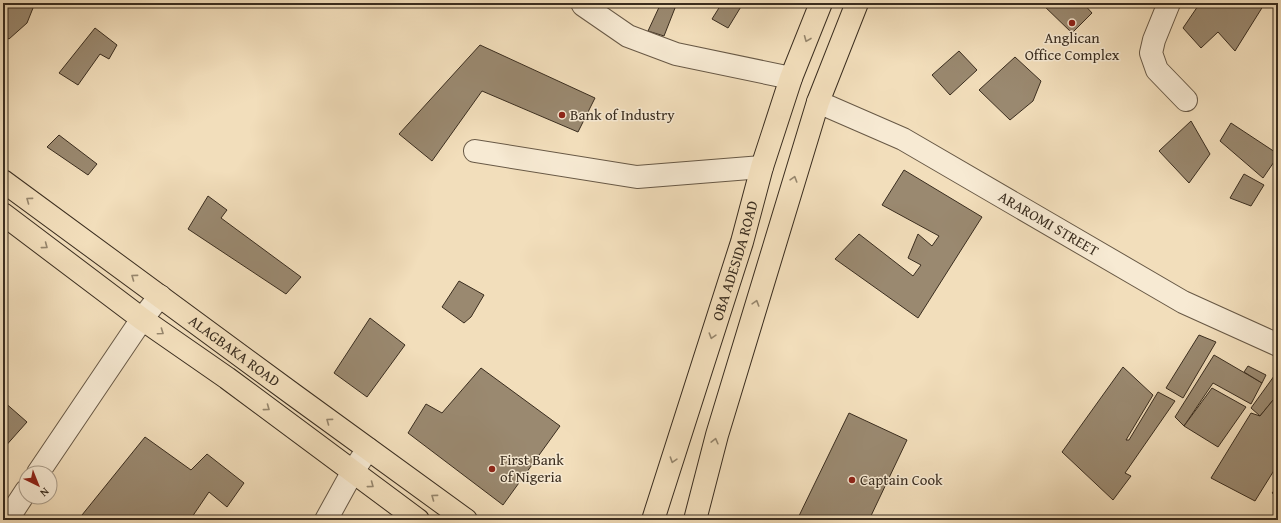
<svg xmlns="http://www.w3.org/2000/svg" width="1281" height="523" font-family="'Gentium Book Plus',serif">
<rect width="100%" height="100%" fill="#f2debb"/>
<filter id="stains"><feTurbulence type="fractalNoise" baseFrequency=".005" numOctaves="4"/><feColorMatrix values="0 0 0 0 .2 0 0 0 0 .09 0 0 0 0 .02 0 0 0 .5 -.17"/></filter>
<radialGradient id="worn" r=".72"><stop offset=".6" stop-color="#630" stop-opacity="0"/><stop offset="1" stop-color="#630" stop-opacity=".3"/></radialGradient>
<!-- building -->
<g fill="#9a8970" stroke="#3a2d1f">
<path d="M3 3H30L33 8 27 23 9 39 3 35Z"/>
<path d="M661 3 675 8 664 36 648 31Z"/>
<path d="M722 3H739L742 5 728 28 712 19Z"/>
<path d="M1041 3H1083L1092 13 1072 33Z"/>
<path d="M1200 3H1265L1235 51 1218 32 1201 48 1183 28Z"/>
<path d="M95 28 117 45 109 59 100 54 78 85 59 73Z"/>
<path d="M480 45 595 98 578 132 482 91 432 161 399 134Z"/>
<path d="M959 51 977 70 950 95 932 75Z"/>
<path d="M1015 57 1041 81 1033 101 1010 120 979 90Z"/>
<path d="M1191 121 1210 154 1189 183 1159 151Z"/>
<path d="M1231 123 1278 154V156L1263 178 1220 141Z"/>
<path d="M59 135 97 164 88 175 47 147Z"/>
<path d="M904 170 982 217 918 318 835 259 859 234 913 276 921 265 908 258 918 234 932 246 939 236 882 205Z"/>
<path d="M1244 174 1264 185 1251 206 1230 198Z"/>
<path d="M208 196 227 210 221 218 301 277 286 294 188 229Z"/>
<path d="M459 281 484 295 471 317 464 323 442 307Z"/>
<path d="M370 318 405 345 367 397 334 373Z"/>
<path d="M1199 335 1216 342 1183 398 1166 388Z"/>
<path d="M1214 355 1262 383 1251 404 1213 383 1184 426 1175 417Z"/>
<path d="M1248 366 1266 375 1262 383 1244 372Z"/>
<path d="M1123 367 1153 395 1126 440H1129L1158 392 1175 401 1125 473 1131 476 1113 500 1062 452Z"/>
<path d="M481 368 560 426 503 505 408 433 426 404 442 413Z"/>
<path d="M1277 372 1278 373V394L1260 416 1251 408Z"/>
<path d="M1212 388 1246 407 1218 447 1184 426Z"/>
<path d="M1278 394V464L1255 501 1211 478 1251 413 1260 416Z"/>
<path d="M3 401 27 422 3 449Z"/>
<path d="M849 413 907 440 869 520H797Z"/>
<path d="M145 437 191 470 207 454 244 483 227 507 209 492 190 520H89L82 515Z"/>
<path d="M1278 486V496L1272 493Z"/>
</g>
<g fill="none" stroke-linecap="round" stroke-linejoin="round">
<!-- minor casing -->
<g stroke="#685946" stroke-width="24">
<g id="minor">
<path d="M582 3 583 5 628 36 676 54 791 78"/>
<path d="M1169 3 1154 40 1151 53 1157 70 1186 100"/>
<path id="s1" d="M818 102 903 139 1183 302 1278 345"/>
<path d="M475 151 637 177 762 167"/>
<path d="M38 473 142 319 160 296"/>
<path d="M7 520 26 491"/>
<path d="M326 520 353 471 368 449"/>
</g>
</g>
<!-- major casing -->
<g stroke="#3a2d1f" stroke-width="24">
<g id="major">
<path id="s2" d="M3 181 294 395 466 520"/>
<path d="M3 214 142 319 227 378 418 520"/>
<path id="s3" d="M653 520 742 242 762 167 791 78 821 3"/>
<path d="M695 520 717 435 818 102 857 3"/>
</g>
</g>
<!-- minor -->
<use href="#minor" stroke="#f7ead3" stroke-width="22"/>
<!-- major -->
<use href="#major" stroke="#f2debb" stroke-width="22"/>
</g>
<!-- one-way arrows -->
<defs><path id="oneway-chevron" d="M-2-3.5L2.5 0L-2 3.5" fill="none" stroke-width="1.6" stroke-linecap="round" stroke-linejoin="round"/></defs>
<g stroke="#96866d">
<use href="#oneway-chevron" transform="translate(807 39) rotate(112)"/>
<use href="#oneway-chevron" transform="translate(794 179) rotate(-73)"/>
<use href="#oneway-chevron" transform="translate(29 200) rotate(-144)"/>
<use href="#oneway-chevron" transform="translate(45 246) rotate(37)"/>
<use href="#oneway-chevron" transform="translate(134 277) rotate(-144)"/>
<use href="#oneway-chevron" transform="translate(756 303) rotate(-73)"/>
<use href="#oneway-chevron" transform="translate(161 332) rotate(35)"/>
<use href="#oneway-chevron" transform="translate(712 336) rotate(107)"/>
<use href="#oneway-chevron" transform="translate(267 408) rotate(36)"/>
<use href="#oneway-chevron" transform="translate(329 421) rotate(-144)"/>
<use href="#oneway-chevron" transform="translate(715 441) rotate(-76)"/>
<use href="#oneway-chevron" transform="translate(673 460) rotate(108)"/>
<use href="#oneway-chevron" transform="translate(371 485) rotate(37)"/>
<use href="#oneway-chevron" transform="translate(434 497) rotate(-144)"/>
</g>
<!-- markers -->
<g fill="#8f2418" stroke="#f7ead3" stroke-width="1.5">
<circle cx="1072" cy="23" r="4"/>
<circle cx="562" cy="115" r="4"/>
<circle cx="492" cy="469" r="4"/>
<circle cx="852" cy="480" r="4"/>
</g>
<g text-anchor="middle" stroke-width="3" stroke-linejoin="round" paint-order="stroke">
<!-- poi labels -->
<g font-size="15" fill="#3a2d1f" stroke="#f7ead3" text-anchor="start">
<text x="1072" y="43" text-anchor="middle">Anglican<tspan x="1072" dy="17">Office Complex</tspan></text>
<text x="570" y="120">Bank of Industry</text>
<text x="500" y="465">First Bank<tspan x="500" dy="17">of Nigeria</tspan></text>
<text x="860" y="485">Captain Cook</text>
</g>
<!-- street labels -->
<g font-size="15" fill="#3a2d1f" stroke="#f7ead3">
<text dy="5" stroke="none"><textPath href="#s1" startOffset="261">ARAROMI STREET</textPath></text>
<text dy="5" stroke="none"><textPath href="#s3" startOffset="272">OBA ADESIDA ROAD</textPath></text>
<text dy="5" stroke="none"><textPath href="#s2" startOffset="287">ALAGBAKA ROAD</textPath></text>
</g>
</g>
<!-- margin -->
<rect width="1281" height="523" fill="none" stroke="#f2debb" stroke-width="16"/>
<rect x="4" y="4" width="1273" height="515" fill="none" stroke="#3a2d1f" stroke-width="2"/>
<rect x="8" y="8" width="1265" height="507" fill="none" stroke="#3a2d1f"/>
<!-- north arrow -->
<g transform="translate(38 485) rotate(137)"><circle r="19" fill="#f7ead3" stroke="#ab9e8b"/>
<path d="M0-3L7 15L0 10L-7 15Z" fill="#8f2418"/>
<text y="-6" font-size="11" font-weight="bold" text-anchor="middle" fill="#3a2d1f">N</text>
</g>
<rect width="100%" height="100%" filter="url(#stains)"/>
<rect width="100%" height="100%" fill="url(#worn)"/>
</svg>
